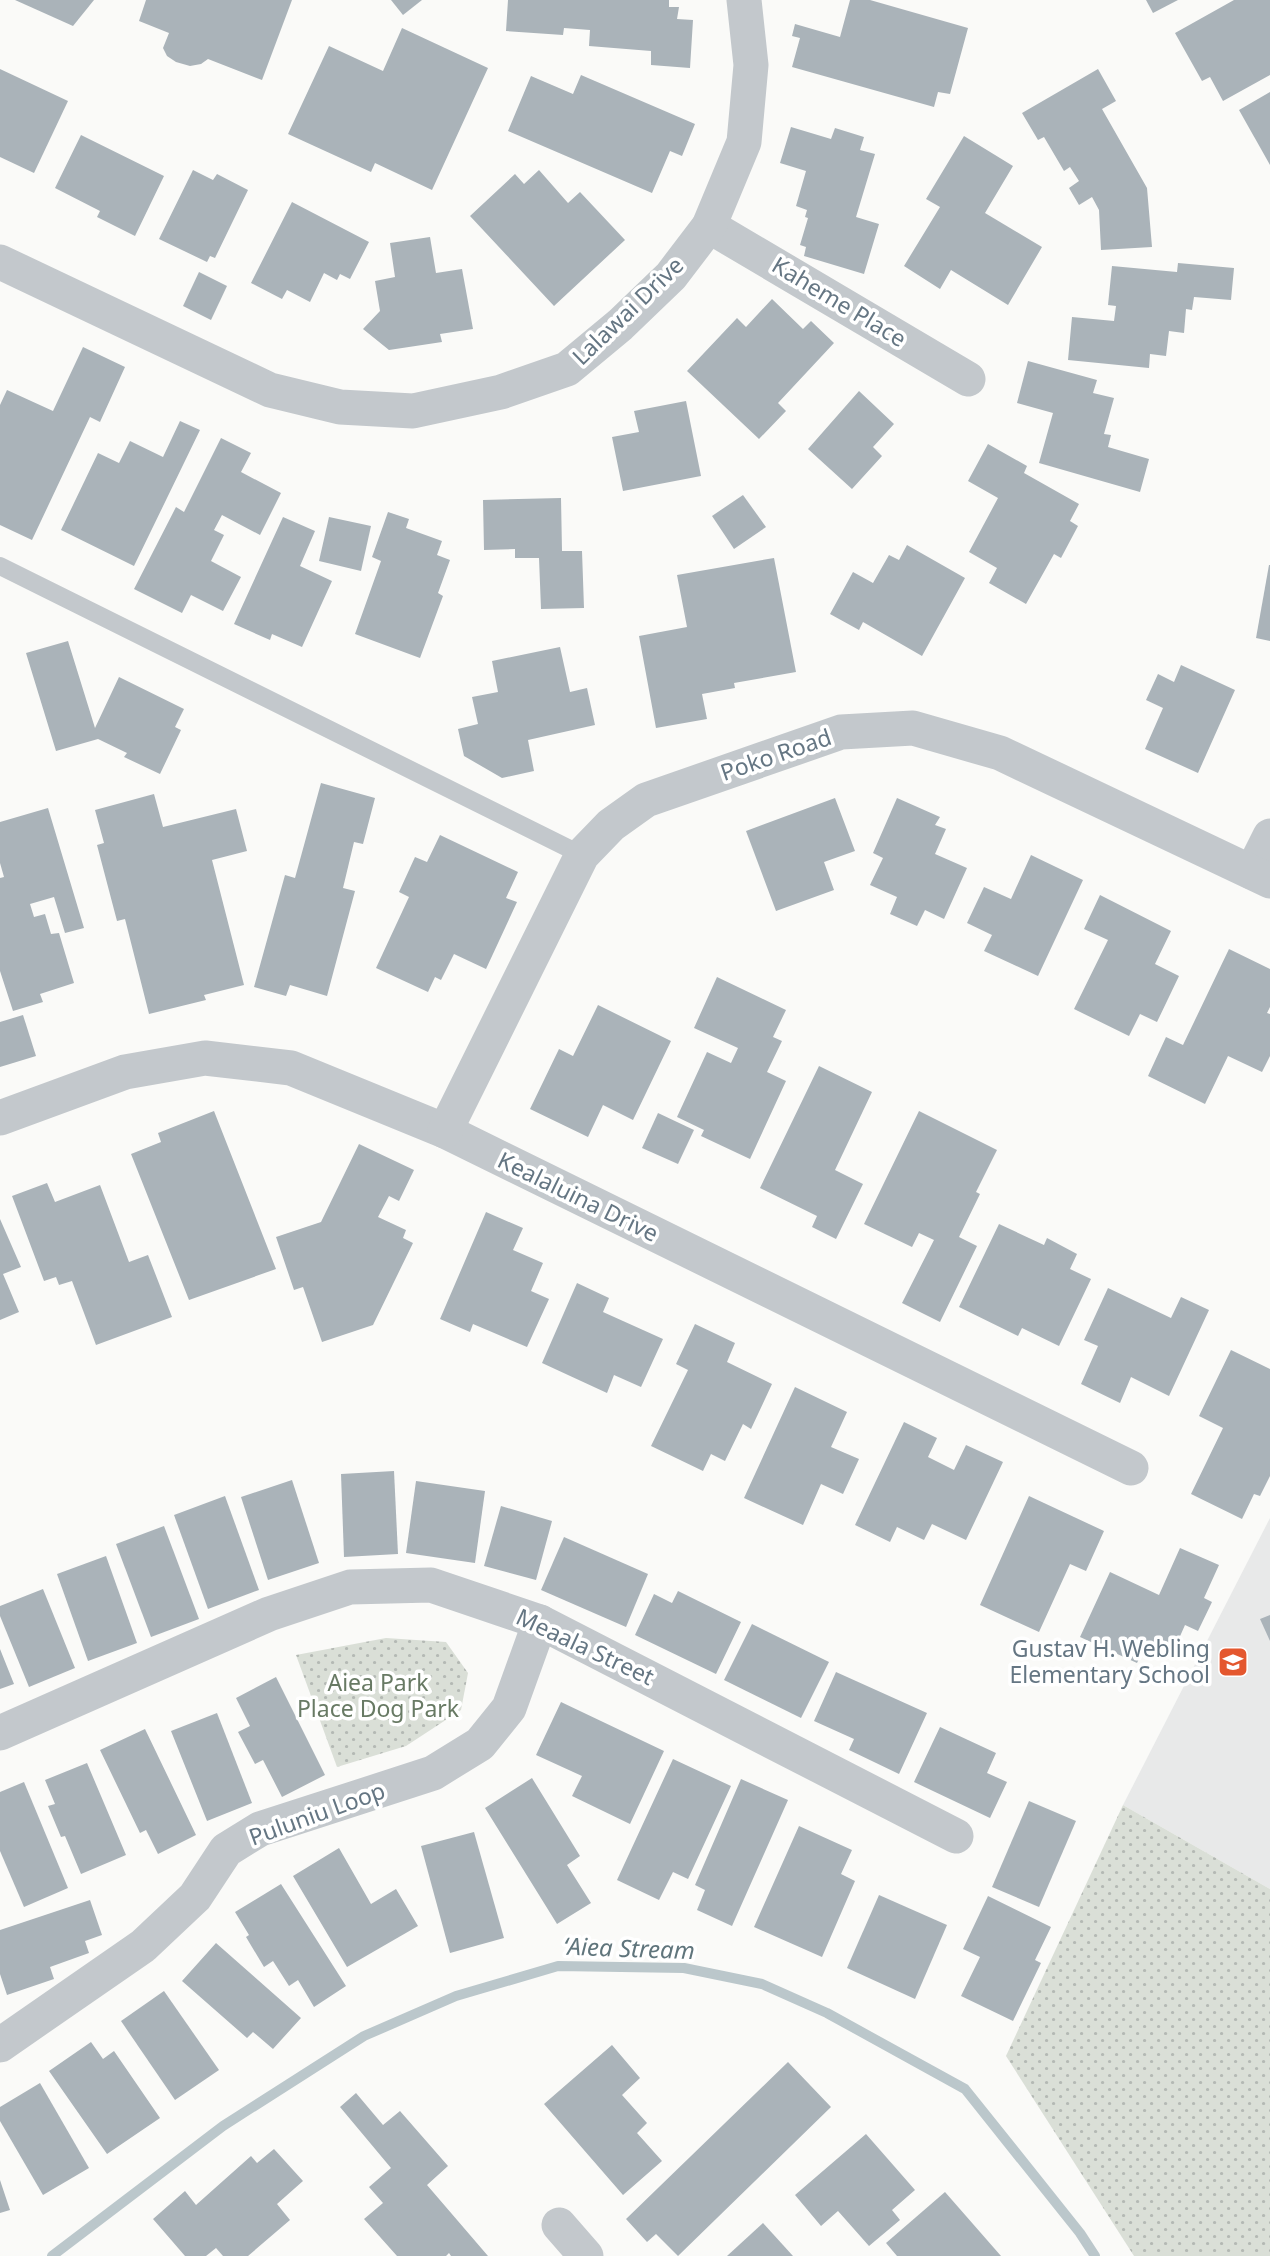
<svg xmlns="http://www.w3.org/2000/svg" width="1270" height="2256" font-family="'Noto Sans',sans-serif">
<defs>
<pattern id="green-dots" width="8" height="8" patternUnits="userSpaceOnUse" patternTransform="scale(1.75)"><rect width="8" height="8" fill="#dadfd7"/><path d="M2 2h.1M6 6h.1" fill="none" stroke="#b4b9b4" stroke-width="1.8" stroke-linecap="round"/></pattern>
</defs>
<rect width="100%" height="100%" fill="#fafaf8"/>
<!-- built -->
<path fill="#e8e9e9" d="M1270 1518V1889L1123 1805Z"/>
<!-- green -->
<g fill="url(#green-dots)">
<path d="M386 1638 446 1642 468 1673 461 1710 406 1746 337 1767 296 1655Z"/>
<path d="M1123 1805 1270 1889V2256H1134L1006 2056Z"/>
</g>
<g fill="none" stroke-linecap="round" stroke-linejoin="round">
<!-- stream -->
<path stroke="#bbc7cb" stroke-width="10" d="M52 2256 223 2126 364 2036 456 1996 558 1966 684 1968 762 1984 827 2013 965 2089 1080 2233 1095 2256"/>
</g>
<!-- building -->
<g fill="#aab3b9">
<path d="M15 0H94L73 26Z"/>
<path d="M146 0H292L262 80 208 59 201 64 190 66 176 62 167 56 163 48 169 33 139 21Z"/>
<path d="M391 0H422L403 15Z"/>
<path d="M508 0H669V7H679L677 19 693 20 690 68 651 65V51L589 46 590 30 564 28 563 35 506 31Z"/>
<path d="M850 0H870L968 28 950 94 938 92 934 107 792 67 800 38 792 36 795 24 840 37Z"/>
<path d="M1146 0H1178L1153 13Z"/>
<path d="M1234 0H1270V75L1223 101 1210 77 1202 81 1175 33Z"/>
<path d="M402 28 488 68 432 190 375 163 371 172 288 134 329 46 383 71Z"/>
<path d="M0 69 68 101 34 173 0 157Z"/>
<path d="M1098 69 1116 101 1102 109 1147 188 1152 247 1101 250 1099 210 1092 197 1079 205 1069 188 1079 181 1070 167 1064 171 1044 137 1038 140 1022 113Z"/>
<path d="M581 75 695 124 682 156 670 151 652 193 508 131 531 76 573 94Z"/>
<path d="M1270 92V165L1239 110Z"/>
<path d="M791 127 831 139 835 128 864 137 860 150 875 154 856 217 879 224 864 274 804 256 806 247 800 245 808 218 805 217 807 210 796 206 806 171 780 163Z"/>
<path d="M81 135 164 176 135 236 97 217 100 211 55 188Z"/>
<path d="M964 136 1013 166 985 213 1042 247 1008 305 951 270 940 289 904 266 940 207 926 199Z"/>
<path d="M193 170 213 180 217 174 248 190 215 258 210 256 207 262 159 239Z"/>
<path d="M539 170 568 203 580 192 625 240 554 306 470 216 515 174 524 184Z"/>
<path d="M292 202 369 242 350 279 340 274 337 280 324 273 310 302 287 290 282 299 251 283Z"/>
<path d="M430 237 436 273 462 269 473 329 440 334 442 342 389 350 363 329 380 311 375 281 395 277 390 243Z"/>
<path d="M1178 263 1234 268 1231 300 1194 297 1192 310 1186 309 1184 333 1169 331 1166 356 1150 354 1149 368 1068 360 1072 317 1114 321 1116 306 1108 305 1112 266 1177 272Z"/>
<path d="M199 272 227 286 211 320 183 306Z"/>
<path d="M772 299 803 329 811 321 834 343 778 403 786 411 759 439 687 371 737 318 746 327Z"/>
<path d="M83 347 125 367 100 422 90 417 32 540 0 525V405L7 390 53 411Z"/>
<path d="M1028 361 1097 380 1093 393 1114 398 1104 434 1111 435 1108 447 1149 459 1140 492 1039 463 1053 413 1017 403Z"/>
<path d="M859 391 894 424 873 447 882 456 852 489 808 449Z"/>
<path d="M686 401 701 476 623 491 612 437 639 432 634 411Z"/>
<path d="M180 421 200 430 134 566 61 530 98 453 119 463 130 441 163 457Z"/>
<path d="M221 438 251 453 241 472 281 493 260 535 222 515 214 530 224 535 211 561 241 577 223 611 191 595 182 613 134 589 176 507 184 512Z"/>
<path d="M988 444 1027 466 1024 473 1079 504 1070 521 1078 526 1061 558 1054 554 1026 604 989 583 997 568 969 552 998 498 968 481Z"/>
<path d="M743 495 766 527 734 549 712 516Z"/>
<path d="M561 498 562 551H582L584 608 541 609 539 558H515V549L484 550 483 500Z"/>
<path d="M388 512 409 519 406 528 442 541 437 555 450 560 438 593 443 596 420 658 355 634 381 561 372 557Z"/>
<path d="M283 517 315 531 300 566 332 581 302 647 272 634 270 640 234 624Z"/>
<path d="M329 517 371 526 361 571 319 561Z"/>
<path d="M907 545 965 578 922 656 863 622 859 630 830 614 853 572 873 583 889 555 899 560Z"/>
<path d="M774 558 796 672 734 683 735 688 702 694 707 719 656 728 639 636 687 627 677 575Z"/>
<path d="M1269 565H1270V641L1256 638Z"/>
<path d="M68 641 95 728 119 677 184 709 175 727 181 730 160 774 124 757 127 753 98 739 56 751 26 653Z"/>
<path d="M560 647 570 692 587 688 595 725 528 740 534 771 502 778 464 756 458 729 478 724 472 697 498 692 492 661Z"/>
<path d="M1181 665 1235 690 1198 773 1145 749 1163 708 1146 700 1158 674 1174 682Z"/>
<path d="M321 783 375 798 363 844 354 842 343 888 355 891 327 996 290 985 286 996 254 987 285 875 295 878Z"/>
<path d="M154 794 163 827 236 809 247 851 212 860 244 985 204 995 206 1000 149 1014 125 919 117 921 97 845 104 843 95 810Z"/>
<path d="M835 798 855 851 824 862 834 890 776 911 746 831Z"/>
<path d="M897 798 940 817 935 825 946 829 935 854 967 868 944 919 925 910 917 926 890 914 897 897 870 885 883 858 873 853Z"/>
<path d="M48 808 84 928 65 933 54 897 30 904 34 917 45 914 51 934 59 933 74 983 40 994 43 1002 13 1011 0 971V878L4 877 0 863V822Z"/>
<path d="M440 835 518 872 506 898 517 902 486 969 454 954 441 980 435 977 428 992 376 968 409 897 399 892 415 857 427 862Z"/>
<path d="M1031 855 1083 880 1038 976 984 951 992 935 967 923 984 887 1011 899Z"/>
<path d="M1100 895 1171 931 1155 964 1179 976 1157 1022 1140 1014 1129 1036 1074 1009 1108 940 1084 929Z"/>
<path d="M1229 949 1270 969V1007L1267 1013 1270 1014V1056L1262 1072 1228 1056 1205 1104 1148 1076 1166 1037 1183 1045Z"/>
<path d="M717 977 786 1010 773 1037 782 1041 767 1072 786 1081 750 1159 701 1136 704 1130 677 1117 707 1052 731 1063 738 1048 694 1028Z"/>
<path d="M598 1005 671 1041 633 1120 603 1105 588 1137 530 1109 559 1049 573 1056Z"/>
<path d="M23 1015 36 1056 0 1067V1022Z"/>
<path d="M819 1066 872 1092 835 1170 863 1184 836 1239 812 1227 817 1216 760 1188Z"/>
<path d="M214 1111 276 1269 189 1300 131 1154 161 1142 158 1133Z"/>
<path d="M919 1111 997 1150 976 1192 980 1194 959 1237 977 1246 940 1322 902 1303 934 1240 919 1233 912 1247 864 1224Z"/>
<path d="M658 1113 694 1130 678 1164 642 1148Z"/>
<path d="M359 1144 414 1170 399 1201 389 1196 378 1217 406 1230 403 1238 413 1243 373 1325 322 1342 303 1287 294 1290 276 1237 321 1222Z"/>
<path d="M47 1183 55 1202 100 1185 129 1262 148 1255 172 1317 96 1345 72 1281 59 1285 56 1277 44 1281 12 1196Z"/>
<path d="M486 1212 523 1228 513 1250 543 1263 531 1291 549 1299 527 1347 473 1324 470 1332 440 1319Z"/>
<path d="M0 1219 21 1267 3 1274 19 1312 0 1320Z"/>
<path d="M999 1224 1044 1245 1047 1238 1077 1254 1070 1269 1091 1279 1059 1346 1022 1328 1018 1336 959 1307Z"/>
<path d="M577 1283 609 1298 603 1312 663 1339 641 1387 614 1375 607 1393 542 1363Z"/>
<path d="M1108 1288 1171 1318 1181 1297 1209 1310 1169 1396 1131 1377 1120 1403 1081 1384 1098 1346 1084 1340Z"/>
<path d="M695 1324 735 1343 727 1362 772 1384 751 1429 743 1424 725 1461 711 1454 703 1471 651 1446 688 1370 676 1364Z"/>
<path d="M1231 1350 1270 1369V1476L1260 1496 1254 1494 1242 1519 1191 1494 1223 1428 1199 1416Z"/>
<path d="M795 1387 847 1412 831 1447 859 1459 843 1494 821 1484 803 1525 744 1498Z"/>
<path d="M904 1422 937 1438 928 1457 954 1470 966 1445 1003 1462 966 1540 932 1524 924 1540 897 1527 890 1542 855 1525Z"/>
<path d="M394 1471 398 1554 344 1557 341 1474Z"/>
<path d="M292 1480 319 1563 268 1580 241 1497Z"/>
<path d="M416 1481 485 1491 475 1563 406 1553Z"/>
<path d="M225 1496 259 1590 208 1609 174 1515Z"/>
<path d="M1029 1496 1104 1531 1086 1571 1070 1564 1039 1632 980 1605Z"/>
<path d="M501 1506 552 1521 536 1580 484 1566Z"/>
<path d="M164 1526 199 1619 151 1637 116 1544Z"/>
<path d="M564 1537 648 1574 626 1627 541 1590Z"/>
<path d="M1180 1548 1219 1565 1204 1598 1212 1602 1198 1631 1185 1625 1173 1652 1162 1647 1157 1656 1143 1650 1137 1663 1080 1637 1110 1572 1159 1595Z"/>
<path d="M106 1556 137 1643 88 1661 57 1574Z"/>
<path d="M43 1589 75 1668 29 1687 0 1616V1606Z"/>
<path d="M678 1591 741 1622 716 1674 635 1635 654 1594 672 1603Z"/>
<path d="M1270 1615V1641L1260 1619Z"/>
<path d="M752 1624 829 1662 801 1718 724 1680Z"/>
<path d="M0 1649 14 1684 0 1689Z"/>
<path d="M836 1672 927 1713 899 1774 849 1750 854 1739 814 1721Z"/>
<path d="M276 1677 325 1775 282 1797 263 1760 255 1764 238 1732 250 1726 236 1698Z"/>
<path d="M561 1702 664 1751 630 1824 572 1796 582 1776 536 1755Z"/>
<path d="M217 1713 252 1803 207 1821 171 1731Z"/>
<path d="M940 1727 996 1753 987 1773 1007 1782 990 1818 914 1782Z"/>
<path d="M145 1729 196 1835 158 1854 146 1830 140 1833 100 1750Z"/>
<path d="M673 1759 731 1786 688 1879 673 1872 659 1900 617 1880Z"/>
<path d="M87 1763 126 1855 81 1874 65 1836 61 1837 48 1806 55 1804 45 1780Z"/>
<path d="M532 1778 580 1856 567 1865 591 1903 557 1924 485 1808Z"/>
<path d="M741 1779 788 1800 732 1926 697 1910 705 1890 695 1885Z"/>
<path d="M24 1782 68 1888 24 1907 0 1851V1792Z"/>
<path d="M1029 1801 1076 1821 1039 1907 992 1887Z"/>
<path d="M799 1826 852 1850 841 1874 855 1881 822 1957 754 1927Z"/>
<path d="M474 1832 504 1938 450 1953 421 1846Z"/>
<path d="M339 1848 371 1904 396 1889 418 1926 347 1967 293 1876Z"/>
<path d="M281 1884 346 1986 314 2007 298 1980 289 1986 273 1961 264 1967 246 1937 249 1935 235 1912Z"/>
<path d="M879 1895 947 1925 915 1999 847 1968Z"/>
<path d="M988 1896 1051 1927 1035 1960 1041 1963 1013 2021 961 1996 980 1957 963 1949Z"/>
<path d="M90 1900 102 1935 85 1941 89 1953 50 1967 54 1979 7 1995 0 1974V1930Z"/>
<path d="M216 1943 301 2018 273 2049 253 2032 247 2038 182 1981Z"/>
<path d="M164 1991 219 2070 175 2100 121 2021Z"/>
<path d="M91 2042 103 2059 114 2051 160 2118 107 2154 49 2071Z"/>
<path d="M612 2045 640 2078 622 2095 647 2123 637 2133 662 2161 623 2195 544 2104Z"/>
<path d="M788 2062 831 2107 678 2256 656 2234 647 2242 626 2219Z"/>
<path d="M40 2083 89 2168 43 2195 0 2121V2107Z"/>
<path d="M356 2093 383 2125 400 2111 448 2166 427 2185 488 2256H451L449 2253 446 2256H397L364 2219 383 2203 369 2187 391 2168 340 2107Z"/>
<path d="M866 2134 915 2190 892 2210 900 2220 869 2246 838 2211 821 2226 795 2195Z"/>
<path d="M274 2149 303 2181 277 2204 290 2220 248 2256H223L216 2248 206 2256H185L153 2219 185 2191 196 2205 251 2156 257 2163Z"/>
<path d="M0 2180 10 2210 0 2213Z"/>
<path d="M945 2192 1001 2256H897L886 2243Z"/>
<path d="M763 2223 793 2256H727Z"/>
</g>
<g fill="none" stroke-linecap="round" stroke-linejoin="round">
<!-- service -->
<path stroke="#c3c8cc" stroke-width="18" d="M0 566 582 855"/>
<!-- minor -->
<g stroke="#c3c8cc" stroke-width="35">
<path d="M709 226 968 379"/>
<path d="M0 262 270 390 340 407 413 411 501 392 567 369 620 325 671 276 709 226 744 142 751 65 744 0"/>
<path d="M1252 872 1270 836"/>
<path d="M0 1118 125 1072 205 1058 291 1068 445 1131 1131 1468"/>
<path d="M445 1131 582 855 611 825 646 800 841 732 913 728 1000 753 1270 881"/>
<path d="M0 1733 269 1614 350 1587 431 1585 540 1622 956 1836"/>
<path d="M0 2045 143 1946 195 1897 226 1850 260 1829 433 1773 480 1744 509 1708 540 1622"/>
<path d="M559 2225 586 2256"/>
</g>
</g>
<!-- icons -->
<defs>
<g id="school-square" transform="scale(1.575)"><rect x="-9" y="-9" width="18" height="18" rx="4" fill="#e4572e" stroke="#fff"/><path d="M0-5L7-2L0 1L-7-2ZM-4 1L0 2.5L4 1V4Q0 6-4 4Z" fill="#fff"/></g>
</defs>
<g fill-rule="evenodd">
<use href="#school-square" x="1233" y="1662"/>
</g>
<g text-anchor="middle" stroke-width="7" stroke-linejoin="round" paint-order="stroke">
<!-- street labels -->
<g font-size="23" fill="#657683" stroke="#fff">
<text transform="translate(839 302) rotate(31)" y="8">Kaheme Place</text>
<text transform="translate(628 311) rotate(-44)" y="8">Lalawai Drive</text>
<text transform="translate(776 755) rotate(-19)" y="8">Poko Road</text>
<text transform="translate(578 1197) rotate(26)" y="8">Kealaluina Drive</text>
<text transform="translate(585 1647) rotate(25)" y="8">Meaala Street</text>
<text transform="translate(317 1814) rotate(-20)" y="8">Puluniu Loop</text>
</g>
<!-- poi labels -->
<g font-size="23" fill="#657683" stroke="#fff" text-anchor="end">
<text x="1210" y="1657">Gustav H. Webling<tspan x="1210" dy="26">Elementary School</tspan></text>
</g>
<!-- park labels -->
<g font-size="23" fill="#687a64" stroke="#fff">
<text x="378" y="1691">Aiea Park<tspan x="378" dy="26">Place Dog Park</tspan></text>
</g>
<!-- water labels -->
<g font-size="24" font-style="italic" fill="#60757c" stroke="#fff">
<text transform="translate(629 1949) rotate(2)" y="8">ʻAiea Stream</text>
</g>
</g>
</svg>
